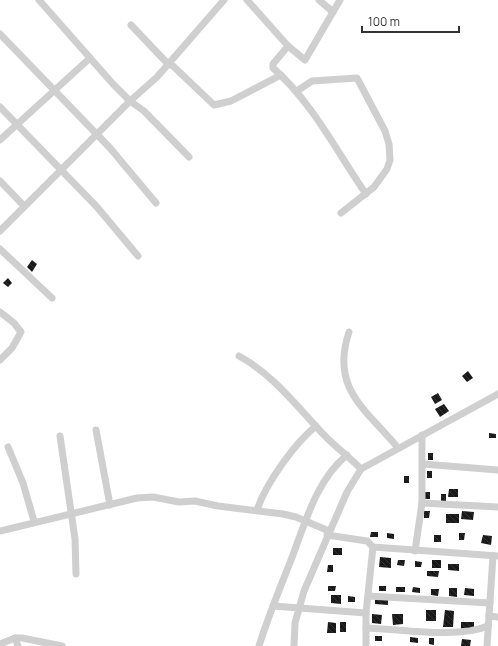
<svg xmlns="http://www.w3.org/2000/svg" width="498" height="646" font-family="Manrope,sans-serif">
<defs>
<pattern id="building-back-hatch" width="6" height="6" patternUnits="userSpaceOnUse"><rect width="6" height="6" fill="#191919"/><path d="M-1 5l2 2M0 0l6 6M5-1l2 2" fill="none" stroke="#323232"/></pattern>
</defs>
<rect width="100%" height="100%" fill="#fff"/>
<!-- building -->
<g fill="url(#building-back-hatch)">
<path d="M32 260 37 264 32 272 27 267Z"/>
<path d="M8 278 12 283 8 287 3 283Z"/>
<path d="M468 371 473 378 467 382 462 376Z"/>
<path d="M438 393 442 400 435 404 431 397Z"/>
<path d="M444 404 449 411 440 417 435 409Z"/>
<path d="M489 433 496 434V438H489Z"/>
<rect x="428" y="453" width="5" height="7"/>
<rect x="427" y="471" width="5" height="7"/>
<rect x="404" y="476" width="5" height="7"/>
<path d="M449 489H458V497H448Z"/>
<rect x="425" y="492" width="5" height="7"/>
<rect x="441" y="494" width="5" height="7"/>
<path d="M424 511H430L429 518H424Z"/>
<path d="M462 511 474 512 473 520 461 519Z"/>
<rect x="446" y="514" width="13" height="9"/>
<path d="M371 532H378V537H370Z"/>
<path d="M387 533 394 534V539L387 538Z"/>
<path d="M459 533H465L464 540H459Z"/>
<rect x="434" y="535" width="7" height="7"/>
<path d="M483 535 492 536 491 545 481 543Z"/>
<rect x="333" y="548" width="9" height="7"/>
<path d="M380 557 391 558V568L379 567Z"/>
<path d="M398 560H405L404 566 397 565Z"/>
<rect x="432" y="560" width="9" height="8"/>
<path d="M415 561 422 562 421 567H415Z"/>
<path d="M448 564H459V571L448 570Z"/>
<path d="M328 565H333V572H327Z"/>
<path d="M427 571H439L438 577 427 576Z"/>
<path d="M328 586H336L335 591H328Z"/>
<rect x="379" y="586" width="7" height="5"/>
<rect x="396" y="587" width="9" height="5"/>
<path d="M413 587 420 588V593L412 592Z"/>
<path d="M449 588H457V597L449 596Z"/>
<path d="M465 588 474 589V596L464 595Z"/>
<path d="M431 589H439L438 596 431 595Z"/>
<path d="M331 595H341V604L331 603Z"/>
<path d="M348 596 355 597V602H348Z"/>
<path d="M375 600H388V605L375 604Z"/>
<rect x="426" y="610" width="10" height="11"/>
<path d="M445 610 454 611 453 627H443Z"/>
<path d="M372 614 382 615 381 624 372 623Z"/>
<path d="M392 614H403V624L393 625Z"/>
<path d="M328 622 336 623V633H327Z"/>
<rect x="340" y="622" width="6" height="10"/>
<rect x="461" y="622" width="13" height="7"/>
<rect x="375" y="636" width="7" height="5"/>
<path d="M410 637 418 638V643L410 642Z"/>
<path d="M429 638H434V645L429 644Z"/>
<path d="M462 639 471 640 470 646H461Z"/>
</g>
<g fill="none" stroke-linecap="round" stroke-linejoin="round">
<!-- minor -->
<g stroke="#cfcfcf" stroke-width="7">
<path d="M39 0 113 84 130 101 144 111 189 157"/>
<path d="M247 0 288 46 305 60 340 0"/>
<path d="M319 0 333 12"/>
<path d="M131 25 168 64 173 66 214 105 231 101 281 75"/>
<path d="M0 34 110 148 156 203"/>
<path d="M288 46 273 64V68C312 102 337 152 366 194"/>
<path d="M297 91 312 81 357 78 385 131 389 144 390 160 387 169 374 187 341 213"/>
<path d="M0 107 97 207 138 256"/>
<path d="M0 140 90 58"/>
<path d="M0 181 24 206"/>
<path d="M0 231 130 101 157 77 224 0"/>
<path d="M0 249 52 298"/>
<path d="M0 312 14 323 21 332 12 348 0 360"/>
<path d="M349 332C330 389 366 409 398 448"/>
<path d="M239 356C274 375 298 408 325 436 337 448 350 458 361 469"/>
<path d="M96 430 110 505"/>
<path d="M60 436 75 539 76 574"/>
<path d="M8 447 23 483 34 521"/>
<path d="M423 464 498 470"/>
<path d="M422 503 498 507"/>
<path d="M257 510C266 483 295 443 316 426"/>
<path d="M0 531 137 498 153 497 179 502 195 501 218 506 283 514 296 517 329 531"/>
<path d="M327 535 367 541 373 547 366 613V646"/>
<path d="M373 547 498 556"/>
<path d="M415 551 422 503V435"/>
<path d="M368 596 490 603"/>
<path d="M273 606 366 613"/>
<path d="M489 616 498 617"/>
<path d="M366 628C401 629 457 639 488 626"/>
<path d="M15 638 18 646"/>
<path d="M0 644 15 638H22L62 646"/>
<path d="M259 646C268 617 280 588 291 560 305 524 316 480 347 455"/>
<path d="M294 646 295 623 304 591 347 492 361 469 498 394"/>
<path d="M487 646 493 556"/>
</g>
</g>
<!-- scale -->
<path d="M362 26v6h97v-6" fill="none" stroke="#323232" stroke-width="2"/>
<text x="368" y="26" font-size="12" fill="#323232" stroke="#ffffff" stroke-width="3" paint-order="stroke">100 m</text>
</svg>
